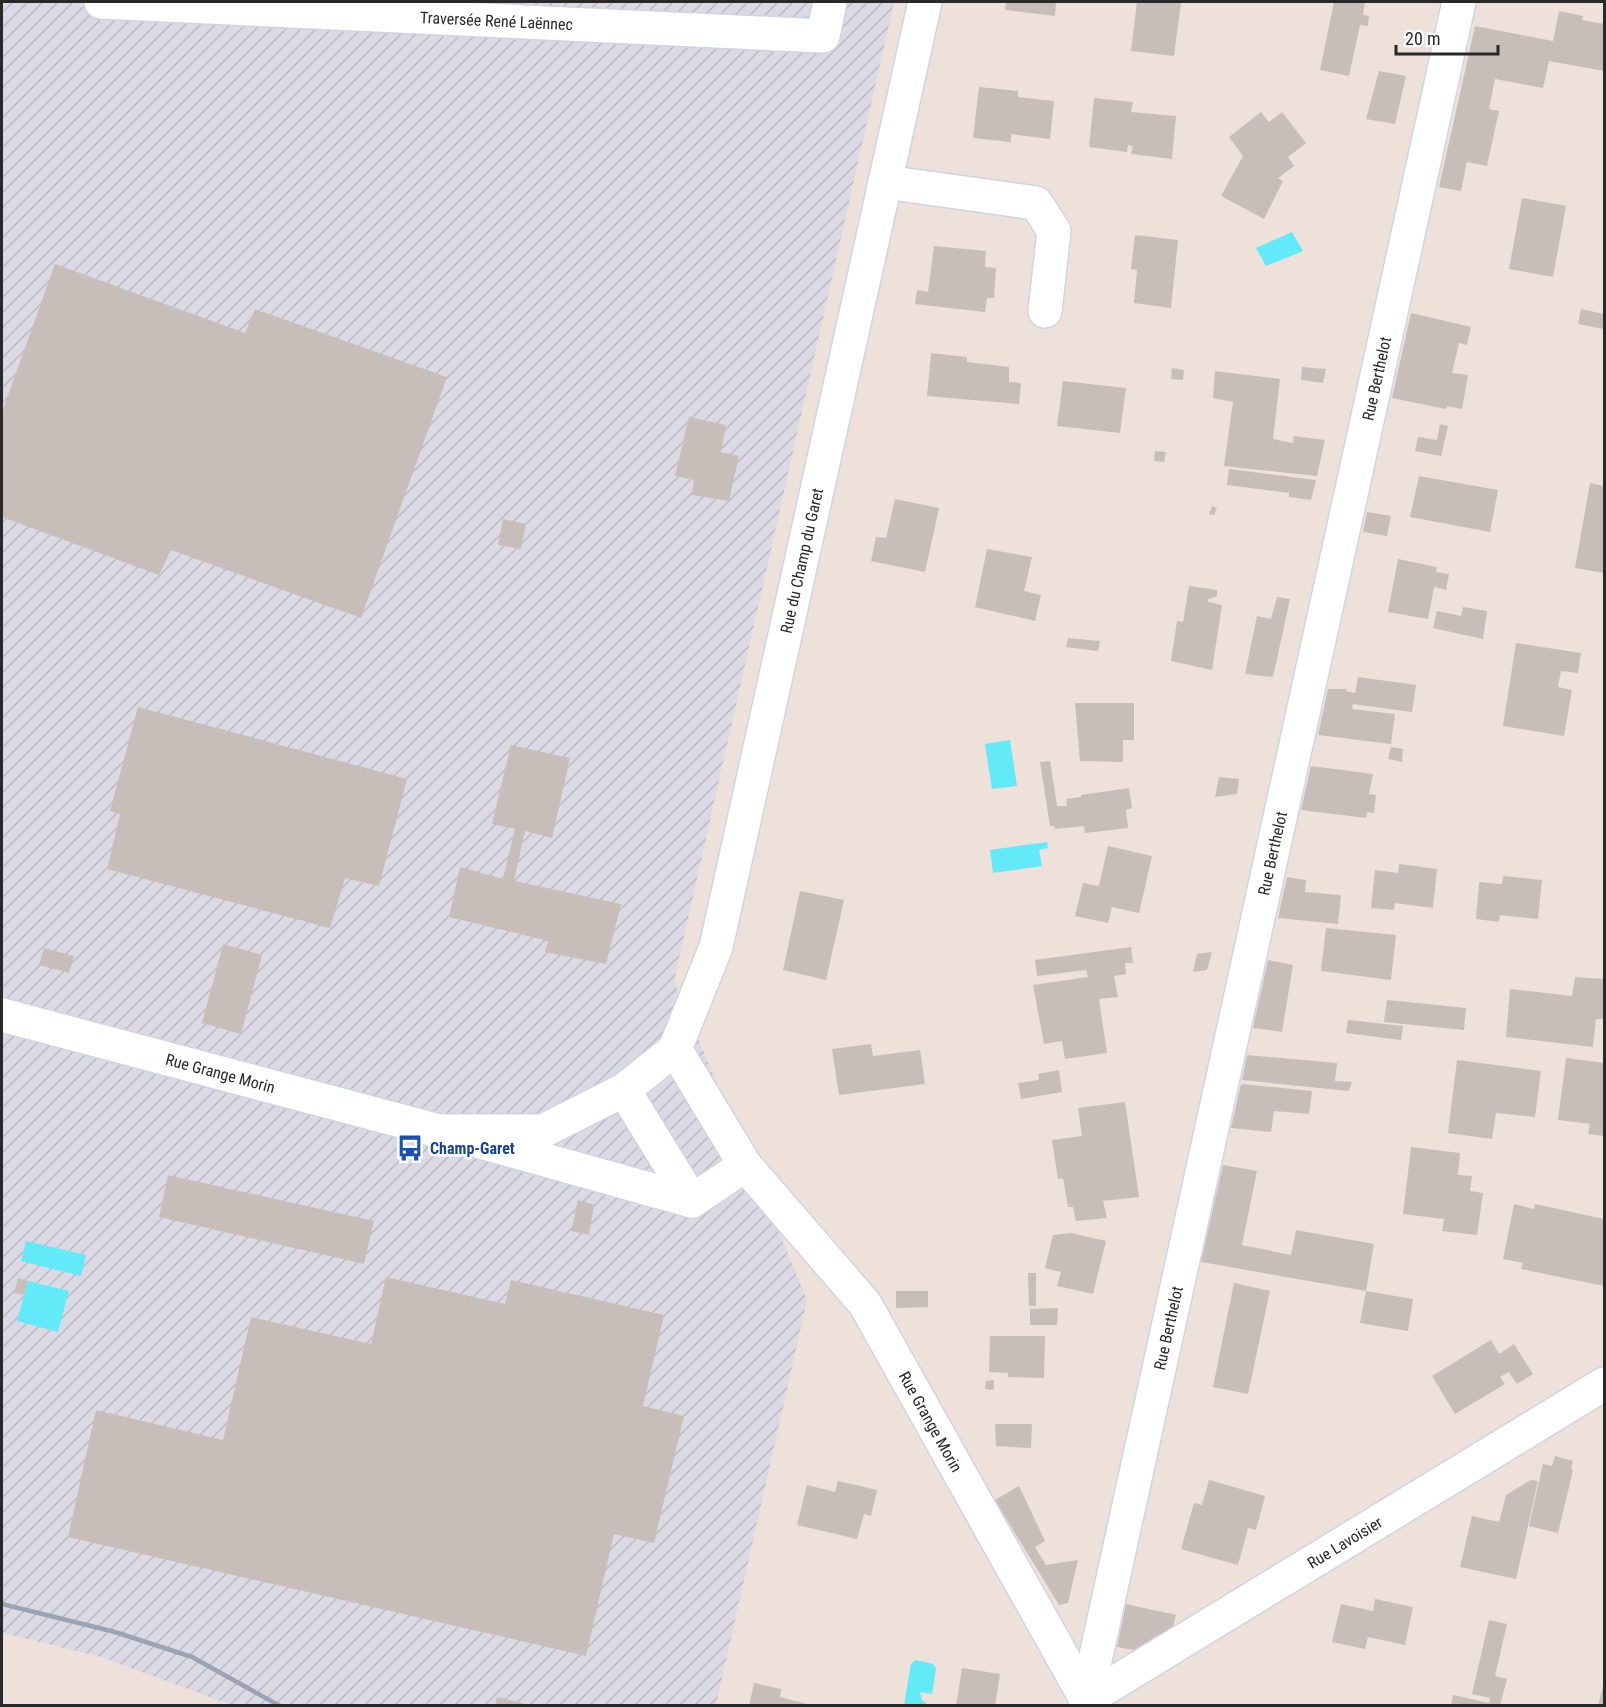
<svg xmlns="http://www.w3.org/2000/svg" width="1606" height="1707" font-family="'Roboto Condensed',sans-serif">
<defs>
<pattern id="industrial-furrows" width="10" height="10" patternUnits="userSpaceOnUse" patternTransform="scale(1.5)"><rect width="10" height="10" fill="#dbdae4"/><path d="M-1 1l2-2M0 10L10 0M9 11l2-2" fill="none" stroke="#bcbbc4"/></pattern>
</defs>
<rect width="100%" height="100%" fill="#ede1d9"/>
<!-- industrial -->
<path fill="url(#industrial-furrows)" d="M2 2H894L674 981 807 1300 716 1705H231L101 1657 2 1633Z"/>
<!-- water -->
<g fill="#62eaf8">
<path d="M1292 232 1303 251 1266 266 1256 248Z"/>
<path d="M1010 740 1017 786 992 789 985 744Z"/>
<path d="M1047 842 1048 848 1039 850 1042 866 993 873 990 850Z"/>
<path d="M26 1241 86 1255 81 1276 21 1261Z"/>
<path d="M28 1281 69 1291 58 1332 17 1321Z"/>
<path d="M915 1660 933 1664 936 1668 932 1694 920 1692 922 1700 928 1705H904L911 1664Z"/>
</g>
<!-- building -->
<g fill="#c8beb9">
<path d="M1006 2H1056L1055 16 1005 10Z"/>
<path d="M1137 2H1181L1174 56 1131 51Z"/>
<path d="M1334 2H1365L1363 15 1369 16 1368 26 1360 25 1349 76 1320 70Z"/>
<path d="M1559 11 1583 16 1582 20 1604 24V71L1549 61 1543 88 1495 79 1489 109 1499 111 1487 166 1467 162 1461 191 1439 187 1475 26 1553 41Z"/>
<path d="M1379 71 1406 76 1395 124 1366 119Z"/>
<path d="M979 87 1018 91V97L1054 101 1050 139 1011 134V142L973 138Z"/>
<path d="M1094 98 1133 102 1131 112 1176 116 1172 159 1131 154 1133 146 1128 145 1127 152 1089 147Z"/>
<path d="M1261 112 1269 122 1282 112 1306 143 1288 157 1294 166 1278 178 1283 181 1264 219 1221 196 1243 156 1229 137Z"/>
<path d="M1522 198 1566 206 1553 277 1509 269Z"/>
<path d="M1135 235 1178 240 1171 308 1134 303 1137 270 1131 269Z"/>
<path d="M934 246 986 251 985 267 996 268 994 298H987L985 312 915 304 917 290 928 292Z"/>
<path d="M55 264 245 333 255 309 447 377 361 618 171 550 159 575 2 517V412Z"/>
<path d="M1581 309 1604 314V329L1578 324Z"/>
<path d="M1411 313 1471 327 1467 345 1459 343 1452 373 1468 375 1462 409 1447 406 1446 409 1392 398Z"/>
<path d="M931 353 967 357V362L1009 367V382L1021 383 1019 404 927 396Z"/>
<path d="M1302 367 1326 369 1323 383 1301 380Z"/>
<path d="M1172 368 1184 370 1183 380 1171 379Z"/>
<path d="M1215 371 1280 379 1273 439 1293 443 1294 436 1325 440 1317 476 1224 466 1233 402 1213 398Z"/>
<path d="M1063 381 1126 388 1120 433 1057 426Z"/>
<path d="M689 417 726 425 721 452 739 456 729 501 692 495 694 480 675 476Z"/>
<path d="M1440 424 1448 426 1441 456 1415 451 1418 437 1437 440Z"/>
<path d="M1155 451 1166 452 1164 462 1154 461Z"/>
<path d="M1229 469 1316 480 1311 500 1289 497V493L1227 485Z"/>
<path d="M1419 476 1498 490 1490 532 1410 517Z"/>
<path d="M1590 483 1604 486V573L1575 568Z"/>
<path d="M895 499 939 508 925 572 871 561 876 537 886 538Z"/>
<path d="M1212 506 1217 508 1214 515 1209 514Z"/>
<path d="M1367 512 1391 516 1387 536 1363 532Z"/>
<path d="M503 519 526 524 521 549 498 545Z"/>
<path d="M987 549 1032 557 1024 591 1041 595 1035 621 975 607Z"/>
<path d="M1398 559 1437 567 1436 572 1449 574 1446 590 1434 587 1428 619 1388 612Z"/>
<path d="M1189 586 1217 590V596L1208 599V602L1222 605 1212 670 1171 661 1177 621 1183 622Z"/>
<path d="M1277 597 1290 599 1273 677 1245 674 1257 616 1271 619Z"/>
<path d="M1463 607 1487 611 1483 639 1433 628 1437 611 1461 616Z"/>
<path d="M1068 638 1100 641 1098 651 1066 647Z"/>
<path d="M1516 643 1581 653 1578 673 1561 671 1558 687 1572 690 1564 736 1503 726Z"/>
<path d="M1358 677 1416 685 1412 712 1353 704 1352 709 1395 714 1391 744 1318 735 1328 689H1347L1346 691 1355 693Z"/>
<path d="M1075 703H1134V740H1123V762L1080 761Z"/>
<path d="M138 707 407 779 379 886 345 878 330 928 107 869 120 814 110 811Z"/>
<path d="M511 745 570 758 552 838 525 831 514 881 621 904 606 964 545 952 548 941 449 917 460 867 503 879 515 829 492 824Z"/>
<path d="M1391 747 1403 749 1402 762 1388 759Z"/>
<path d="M1050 761 1057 806H1067L1066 799 1081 797V795L1129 788 1132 808 1126 810 1128 828 1085 833 1084 826 1055 829 1054 826H1050L1040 762Z"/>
<path d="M1311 766 1373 774 1369 794 1376 795 1374 813 1367 812 1366 818 1301 810Z"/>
<path d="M1219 777 1239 779 1237 794 1215 797Z"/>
<path d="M1108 846 1152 856 1139 913 1112 907 1108 923 1075 916 1083 883 1099 886Z"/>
<path d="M1399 864 1437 869 1433 908 1395 903 1394 910 1371 908 1375 870 1398 873Z"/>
<path d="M1503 876 1542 880 1538 919 1500 915 1499 922 1476 919 1479 882 1502 884Z"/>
<path d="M1287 877 1306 880 1305 892 1341 895 1338 924 1278 918Z"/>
<path d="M800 891 844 900 826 980 783 970Z"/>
<path d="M1326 928 1396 935 1391 980 1321 971Z"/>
<path d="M223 944 262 955 241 1034 202 1023Z"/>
<path d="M1131 947 1133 963H1125L1126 974 1114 976 1118 997 1099 999 1107 1053 1065 1059 1062 1041 1044 1044 1033 985 1088 977 1086 970 1037 976 1035 960Z"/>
<path d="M44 948 74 956 69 973 39 965Z"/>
<path d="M1212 952 1207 970 1193 972 1197 954Z"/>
<path d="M1268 960 1293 965 1282 1032 1253 1028Z"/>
<path d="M1575 977 1604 979V1019H1596L1593 1047 1506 1037 1510 989 1572 996Z"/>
<path d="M1387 1000 1466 1008 1464 1030 1384 1022Z"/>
<path d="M1348 1020 1403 1026 1401 1040 1346 1033Z"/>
<path d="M871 1044 873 1056 920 1050 925 1084 839 1095 832 1049Z"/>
<path d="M1247 1055 1337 1063 1335 1081 1352 1082 1349 1091 1242 1080Z"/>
<path d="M1566 1058 1604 1063V1136L1588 1134 1590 1124 1558 1120Z"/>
<path d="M1457 1060 1541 1071 1535 1117 1496 1113 1492 1139 1448 1133Z"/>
<path d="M1059 1070 1062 1092 1021 1099 1018 1083 1039 1080 1038 1074Z"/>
<path d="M1241 1084 1312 1091 1309 1114 1274 1111 1271 1132 1231 1128Z"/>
<path d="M1125 1102 1139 1197 1103 1201 1107 1218 1076 1221 1073 1207H1068L1063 1178 1058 1179 1052 1140 1082 1136 1078 1108Z"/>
<path d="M1411 1147 1460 1153 1458 1175 1472 1176 1470 1191 1483 1193 1477 1235 1442 1231 1444 1219 1403 1214Z"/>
<path d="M1223 1165 1257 1171 1242 1245 1291 1255 1296 1230 1374 1244 1366 1291 1201 1262Z"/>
<path d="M168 1175 374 1221 364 1264 159 1217Z"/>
<path d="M578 1200 594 1205 589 1235 571 1231Z"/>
<path d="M1514 1204 1534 1209 1535 1204 1604 1219V1286L1521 1269 1523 1263 1503 1259Z"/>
<path d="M1071 1233 1106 1241 1093 1294 1057 1286 1061 1272 1045 1268 1053 1235Z"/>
<path d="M1028 1273H1036V1306H1029Z"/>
<path d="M386 1277 505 1304 511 1280 664 1315 643 1406 684 1416 654 1543 614 1534 586 1656 68 1537 96 1410 223 1440 251 1317 371 1344Z"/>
<path d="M18 1278 28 1281 24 1295 14 1293Z"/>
<path d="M1234 1283 1270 1291 1248 1394 1213 1387Z"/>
<path d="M896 1291H928V1307L896 1308Z"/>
<path d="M1366 1291 1413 1299 1408 1331 1360 1323Z"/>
<path d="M1058 1308 1057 1325H1030V1309Z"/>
<path d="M990 1336H1045L1044 1378 1008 1377V1373L989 1372Z"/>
<path d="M1491 1340 1499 1354 1514 1344 1533 1374 1517 1384 1509 1372 1500 1377 1505 1384 1455 1414 1432 1376Z"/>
<path d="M994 1380V1390L985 1389 986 1381Z"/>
<path d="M995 1424H1032L1031 1448 996 1446Z"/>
<path d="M1555 1456 1573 1461 1571 1469 1573 1470 1558 1533 1529 1526 1543 1464 1552 1466Z"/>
<path d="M1209 1480 1265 1496 1256 1530 1248 1528 1238 1565 1181 1549 1194 1503 1202 1505Z"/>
<path d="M1531 1480 1538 1481 1516 1579 1460 1567 1472 1516 1499 1522 1506 1495Z"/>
<path d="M838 1481 877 1490 871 1516 864 1514 857 1539 797 1525 807 1485 835 1492Z"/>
<path d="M1019 1486 1045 1541 1035 1547 1046 1565 1078 1560 1068 1603 1059 1605 995 1500Z"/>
<path d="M1375 1599 1413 1607 1405 1645 1368 1637 1365 1649 1332 1642 1341 1604 1373 1611Z"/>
<path d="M1126 1604 1176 1615 1170 1639 1155 1636 1151 1653 1117 1647Z"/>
<path d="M1489 1620 1507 1624 1495 1676 1507 1679 1500 1706H1451L1453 1695 1489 1703 1490 1698 1472 1694Z"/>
<path d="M962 1668 1000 1674 995 1706H956Z"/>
<path d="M1604 1682V1706H1598Z"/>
<path d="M754 1683 781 1689 780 1697 815 1706H749Z"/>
<path d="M497 1697 530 1705V1706H495Z"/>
</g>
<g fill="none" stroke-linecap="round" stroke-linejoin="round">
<!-- minor casing -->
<g stroke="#ced6e3" stroke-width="36">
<g id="minor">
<path id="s1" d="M101 2 823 36 830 2"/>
<path d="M885 182 1036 203 1054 231 1045 311"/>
<path id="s2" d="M2 1015 439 1131H543L624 1090 675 1049 716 947 925 2"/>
<path id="s3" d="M675 1049 745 1165 865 1304 1090 1706"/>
<path d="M624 1090 692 1201 745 1165"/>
<path d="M481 1142 692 1201"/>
<path id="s4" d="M1086 1700 1604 1384"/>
<path id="s5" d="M1085 1706 1459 2"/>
</g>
</g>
<!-- minor -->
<use href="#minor" stroke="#fff" stroke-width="33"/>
<!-- rail -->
<path stroke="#9ba3b5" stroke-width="4.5" d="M2 1604 115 1632 192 1657 280 1706"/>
</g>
<!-- icons -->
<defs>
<g id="bus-bare" transform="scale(2.07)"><path d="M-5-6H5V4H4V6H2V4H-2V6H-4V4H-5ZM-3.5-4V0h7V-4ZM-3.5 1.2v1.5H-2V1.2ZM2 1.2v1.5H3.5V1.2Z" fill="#1a4fb4" stroke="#fff" stroke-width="2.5" paint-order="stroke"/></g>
</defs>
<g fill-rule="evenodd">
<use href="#bus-bare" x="410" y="1148"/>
</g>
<g text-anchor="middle" stroke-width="5" stroke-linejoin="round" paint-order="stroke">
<!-- street labels -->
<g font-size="16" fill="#292929" stroke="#fff">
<text dy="6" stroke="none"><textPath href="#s1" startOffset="396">Traversée René Laënnec</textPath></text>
<text dy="6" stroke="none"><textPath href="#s5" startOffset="1359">Rue Berthelot</textPath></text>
<text dy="6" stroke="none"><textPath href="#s2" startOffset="1218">Rue du Champ du Garet</textPath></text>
<text dy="6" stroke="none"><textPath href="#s5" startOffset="873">Rue Berthelot</textPath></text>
<text dy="6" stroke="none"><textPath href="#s2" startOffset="226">Rue Grange Morin</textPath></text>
<text dy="6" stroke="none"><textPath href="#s5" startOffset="387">Rue Berthelot</textPath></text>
<text dy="6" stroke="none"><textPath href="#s3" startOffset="454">Rue Grange Morin</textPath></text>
<text dy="6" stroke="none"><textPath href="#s4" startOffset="303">Rue Lavoisier</textPath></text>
</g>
<!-- transit labels -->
<g font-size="16" font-weight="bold" fill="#164399" stroke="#fff" text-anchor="start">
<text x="430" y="1154">Champ-Garet</text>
</g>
</g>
<!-- border -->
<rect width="1606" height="1707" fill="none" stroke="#292929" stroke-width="6"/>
<!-- scale -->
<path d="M1396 45v9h102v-9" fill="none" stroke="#292929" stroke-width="3"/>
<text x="1405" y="45" font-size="18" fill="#292929" stroke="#ffffff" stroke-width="4.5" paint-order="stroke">20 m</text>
</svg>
